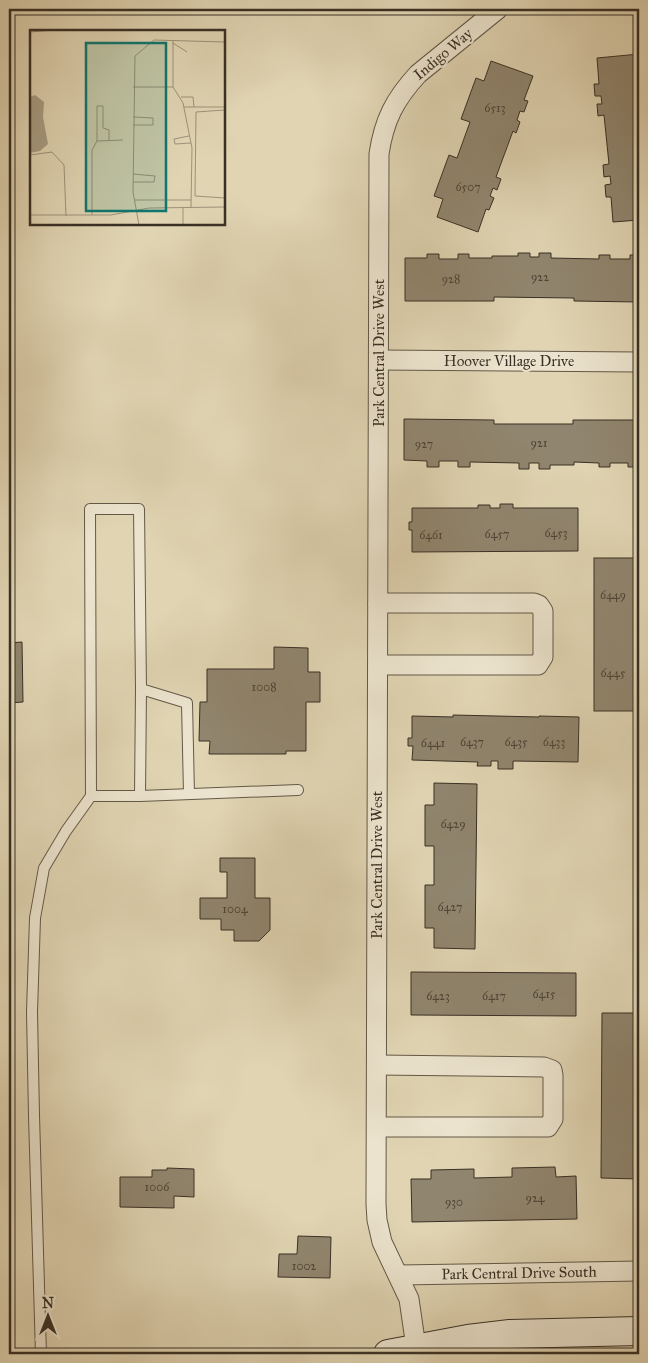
<svg xmlns="http://www.w3.org/2000/svg" width="648" height="1363" font-family="'IM FELL Great Primer',serif">
<rect width="100%" height="100%" fill="#e0d4b2"/>
<filter id="stains"><feTurbulence type="fractalNoise" baseFrequency=".004" numOctaves="4"/><feColorMatrix values="0 0 0 0 .2 0 0 0 0 .09 0 0 0 0 .02 0 0 0 .5 -.17"/></filter>
<radialGradient id="worn" r=".72"><stop offset=".6" stop-color="#630" stop-opacity="0"/><stop offset="1" stop-color="#630" stop-opacity=".3"/></radialGradient>
<!-- building -->
<g fill="#90856e" stroke="#393025">
<path d="M639 54V220L613 222 611 197H606L605 185 611 184 610 176 604 177 603 165 609 164 604 115 598 116 597 104H602L601 96H595L594 84H599L597 58Z"/>
<path d="M491 61 533 76 524 100 528 101 524 112 520 111 517 120 520 122 516 133 513 131 496 177 501 179 497 190 493 188 490 196 494 198 489 210 486 209 478 232 437 217 443 199 434 196 449 155 457 158 470 122 461 119 476 78 484 81Z"/>
<path d="M518 253H530V257H539V253H551V258L599 259V255H610V259H630V255H639V302L574 301V298L494 297V301H405V258H427V254H439V259H458V254H469V258H492V256H518Z"/>
<path d="M404 419 494 420V424H573V420H639V467H628V463H610V467H599V463L574 462V465H550V469H539V463H529V469H519V463L470 462V467H458V461H439V467H427V461L404 460Z"/>
<path d="M500 504H513V508H578V551L412 552V530H409V522H412V508H478V505H490V508H500Z"/>
<rect x="594" y="558" width="43" height="153"/>
<path d="M22 642 23 702 9 703V643Z"/>
<path d="M274 647 308 648V672H320V702H306V751H286V754H209L210 741H199L200 702H207V669H274Z"/>
<path d="M453 715 539 717V716L579 717 578 762 513 761V769H498V761H491V766H477L478 762 412 760 413 746H408V738H412V716L453 717Z"/>
<path d="M434 783 477 784 475 949 434 948V928H425V885H434V846H425V805H434Z"/>
<path d="M220 858H255V898H270V930L259 941H234V930H221V919H200V898H227V872H220Z"/>
<path d="M411 972 576 973V1016L411 1015Z"/>
<path d="M602 1013H639V1179L601 1178Z"/>
<path d="M555 1167 556 1177 576 1176 577 1219 412 1222 411 1179H431V1170L474 1169V1178L512 1177V1168Z"/>
<path d="M167 1168 194 1169V1197L174 1196V1208L120 1207V1177H152V1170H167Z"/>
<path d="M298 1236 331 1237 330 1278 278 1277 279 1254H297Z"/>
</g>
<g fill="none" stroke-linecap="round" stroke-linejoin="round">
<!-- lane casing -->
<g stroke="#635948" stroke-width="12">
<g id="lane">
<path d="M91 796 90 509H139L141 689 187 703 189 794"/>
<path d="M140 796 141 689"/>
<path d="M41 1354 34 1116 32 1012 35 918 44 868 66 831 91 796H140L298 790"/>
</g>
</g>
<!-- street casing -->
<g stroke="#635948" stroke-width="21">
<g id="street">
<path d="M379 360 639 362"/>
<path d="M378 603H534L539 605 543 611V657L538 665H378"/>
<path d="M377 1065 544 1067 552 1070 553 1075V1119L548 1127H377"/>
<path d="M399 1275 639 1271"/>
<path d="M417 1354 409 1299 382 1242 377 1220 376 1204 379 154C384 120 395 99 418 74L498 9"/>
</g>
</g>
<!-- secondary casing -->
<g stroke="#393025" stroke-width="30">
<path id="secondary" d="M388 1354 468 1339 510 1334 639 1331"/>
</g>
<!-- lane -->
<use href="#lane" stroke="#ebe3cd" stroke-width="10"/>
<!-- street -->
<use href="#street" stroke="#ebe3cd" stroke-width="19"/>
<!-- secondary -->
<use href="#secondary" stroke="#ebe3cd" stroke-width="28"/>
</g>
<g text-anchor="middle" stroke-width="4.5" stroke-linejoin="round" paint-order="stroke">
<!-- number labels -->
<g font-size="12" fill="#4f4537">
<text x="495" y="112">6513</text>
<text x="468" y="191">6507</text>
<text x="540" y="281">922</text>
<text x="451" y="283">928</text>
<text x="539" y="447">921</text>
<text x="424" y="448">927</text>
<text x="556" y="537">6453</text>
<text x="497" y="538">6457</text>
<text x="431" y="539">6461</text>
<text x="613" y="599">6449</text>
<text x="613" y="677">6445</text>
<text x="264" y="691">1008</text>
<text x="472" y="746">6437</text>
<text x="516" y="746">6435</text>
<text x="554" y="746">6433</text>
<text x="433" y="747">6441</text>
<text x="453" y="828">6429</text>
<text x="450" y="911">6427</text>
<text x="235" y="913">1004</text>
<text x="544" y="998">6415</text>
<text x="438" y="1000">6423</text>
<text x="494" y="1000">6417</text>
<text x="157" y="1191">1006</text>
<text x="535" y="1202">924</text>
<text x="454" y="1206">930</text>
<text x="304" y="1270">1002</text>
</g>
<!-- street labels -->
<g font-size="15" fill="#393025" stroke="#ebe3cd">
<text transform="translate(443 54) rotate(-40)" y="5">Indigo Way</text>
<text transform="translate(379 353) rotate(-90)" y="5">Park Central Drive West</text>
<text x="509" y="366">Hoover Village Drive</text>
<text transform="translate(377 865) rotate(-90)" y="5">Park Central Drive West</text>
<text transform="translate(519 1273) rotate(-1)" y="5">Park Central Drive South</text>
</g>
</g>
<!-- overview -->
<g transform="translate(30 30)">
<rect width="195" height="195" fill="#e0d4b2"/>
<path d="M5 65 14 72 13 87 18 114 10 121 0 123V67Z" fill="#a79c82"/>
<path fill="none" stroke="#9d927a" stroke-width="1" d="M0 2 24 0M143 11V57M143 13 157 22M103 57H143M143 57 153 73 162 118 161 177M151 67H163L164 77M154 77H195M195 80 166 82 165 166 195 168M103 87 123 88V95H103M159 106 144 109 145 114 161 113M67 111V76H73V98L79 100V111M0 125 22 122 34 135 36 186M103 144 125 146 124 152H103M105 170H161M0 185H81L119 178 195 177M62 185V120L67 111 93 110M109 195 103 162 105 26 124 10 195 12M153 195V177"/>
<path fill="#0f766e" fill-opacity="0.15" stroke="#0f766e" stroke-width="2.5" d="M56 13H136V181H56Z"/>
<rect width="195" height="195" fill="none" stroke="#393025" stroke-width="2.5"/>
</g>
<!-- margin -->
<rect width="648" height="1363" fill="none" stroke="#e0d4b2" stroke-width="30"/>
<rect x="10" y="10" width="628" height="1343" fill="none" stroke="#393025" stroke-width="2.5"/>
<rect x="15" y="15" width="618" height="1333" fill="none" stroke="#393025"/>
<!-- north arrow -->
<g transform="translate(48 1316)" stroke="#ebe3cd" stroke-width="4" paint-order="stroke">
<path d="M0-4L9 19L0 12L-9 19Z" fill="#393025"/>
<text y="-8" font-size="14" font-weight="bold" text-anchor="middle" fill="#393025">N</text>
</g>
<rect width="100%" height="100%" filter="url(#stains)"/>
<rect width="100%" height="100%" fill="url(#worn)"/>
</svg>
